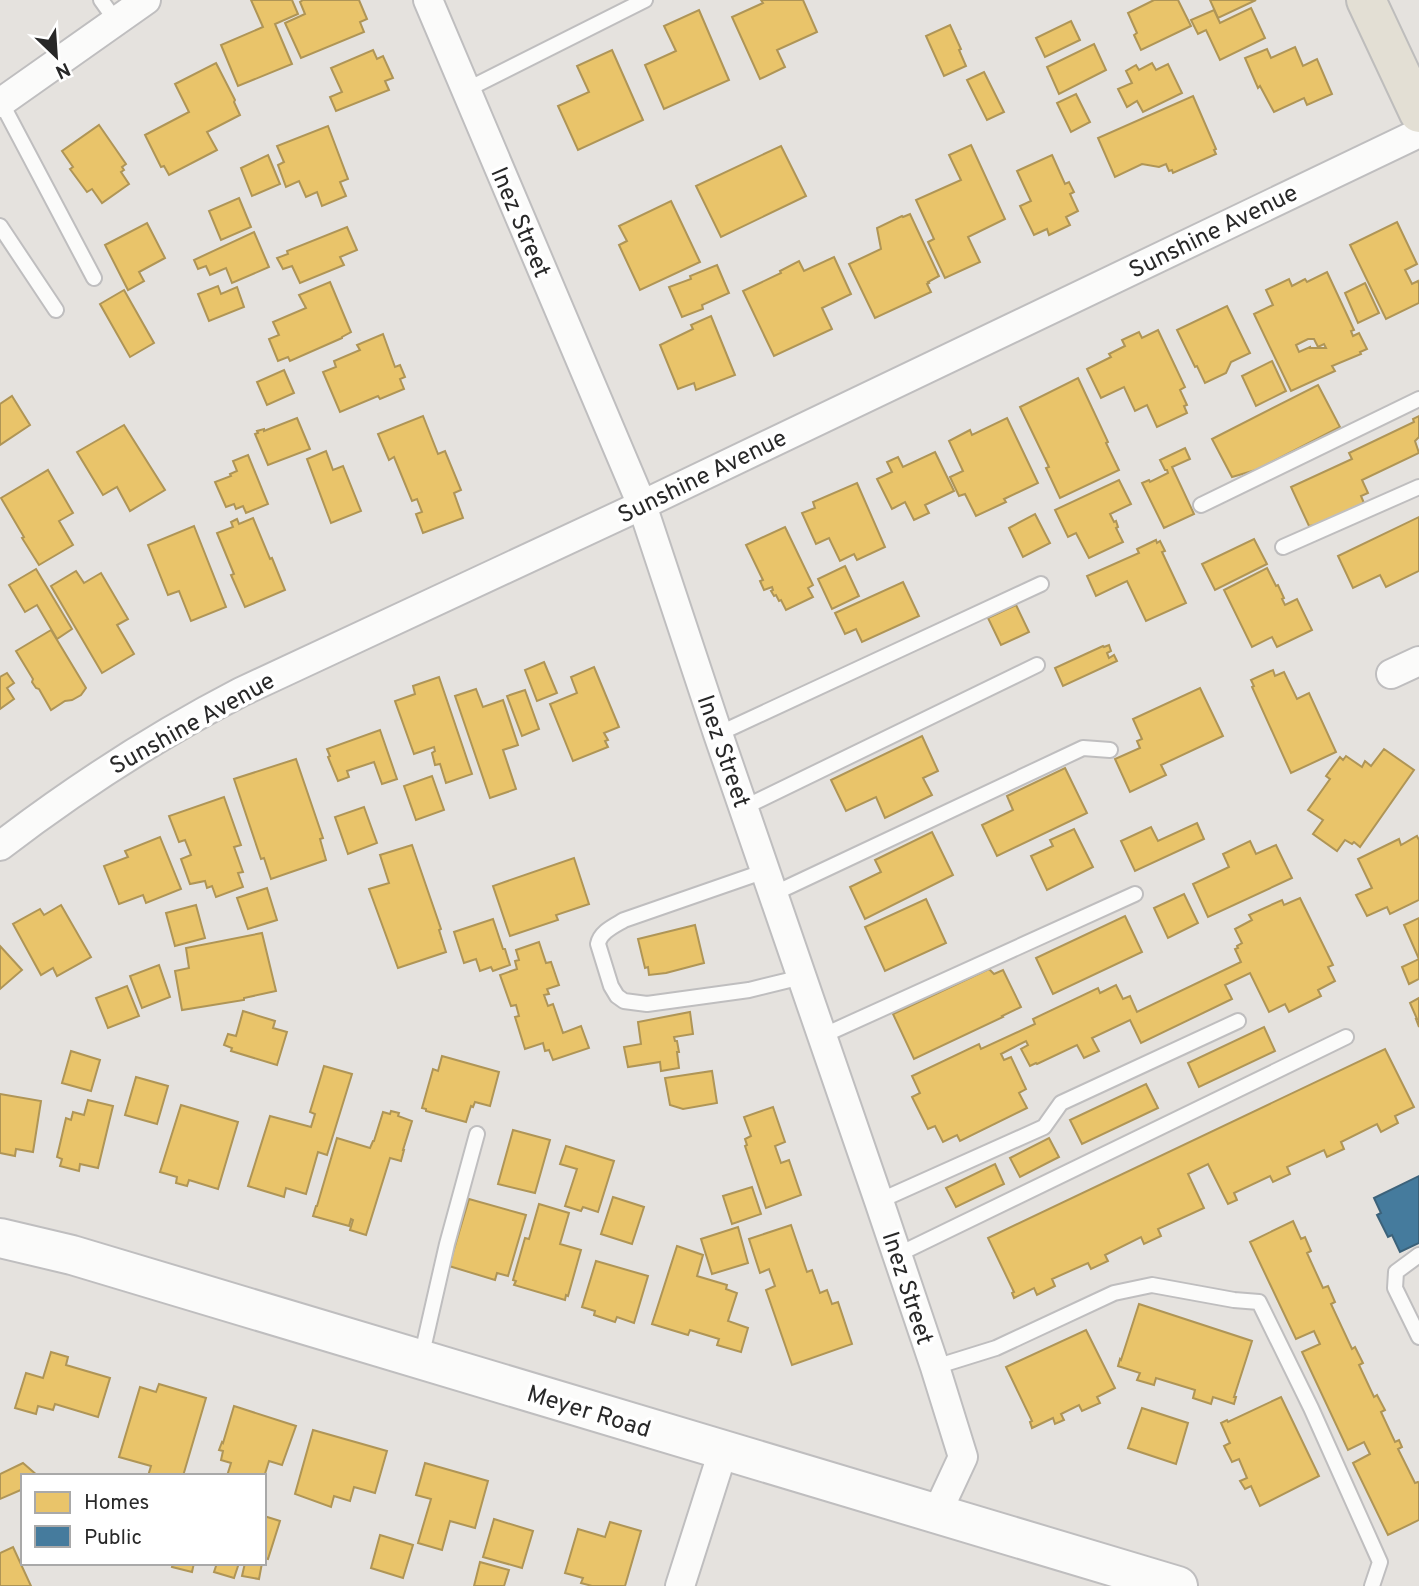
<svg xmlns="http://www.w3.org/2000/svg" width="1419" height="1586" font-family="Overpass,sans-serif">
<rect width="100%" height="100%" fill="#e5e2de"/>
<!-- homes -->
<g fill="#e9c46a" stroke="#af9556" stroke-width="2" fill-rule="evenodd">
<path d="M251 0H292L298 14 275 24 292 64 238 86 221 45 263 27Z"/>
<path d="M303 0H359L367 19 360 22 364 32 301 58 285 23 305 14 300 2Z"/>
<path d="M761 0H803L817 32 777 50 785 67 760 79 732 17 763 3Z"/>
<path d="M1154 0H1178L1191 26 1141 50 1134 35 1137 33 1128 13Z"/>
<path d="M1210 0H1256L1218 18Z"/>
<path d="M1251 8 1265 38 1220 60 1206 30 1198 34 1191 20 1214 10 1220 23Z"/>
<path d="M699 10 729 80 664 109 645 65 676 51 664 26Z"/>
<path d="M1071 21 1080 40 1045 57 1036 38Z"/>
<path d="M950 25 961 49 959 50 966 66 944 76 926 36Z"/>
<path d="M1094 44 1106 70 1059 94 1047 67Z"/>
<path d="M1295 47 1303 66 1317 59 1332 94 1307 105 1304 98 1274 112 1260 86 1258 88 1245 58 1267 49 1271 58Z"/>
<path d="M373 50 377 59 383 56 393 78 385 81 389 90 336 111 330 97 342 92 331 68Z"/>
<path d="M612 50 643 120 578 150 558 106 589 92 577 66Z"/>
<path d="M216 63 235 100 234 102 240 115 207 132 217 150 169 175 164 166 161 167 145 135 189 112 175 84Z"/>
<path d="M1152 63 1156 70 1168 64 1182 93 1143 112 1137 101 1127 107 1118 89 1132 83 1126 71 1136 65 1139 70Z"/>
<path d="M984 72 1004 112 987 120 967 80Z"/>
<path d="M1076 94 1090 122 1071 132 1057 103Z"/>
<path d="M1193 96 1216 149 1214 150 1216 154 1173 173 1172 170 1169 171 1166 164 1159 167 1142 164 1115 177 1098 138Z"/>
<path d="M99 125 126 164 122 167 124 170 121 172 129 184 102 203 92 189 87 192 70 169 73 167 62 151Z"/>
<path d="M328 126 348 179 340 182 346 196 322 206 317 192 306 197 299 181 286 187 278 165 284 162 277 146Z"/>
<path d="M971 145 1005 219 968 237 980 262 945 278 928 242 934 239 916 200 961 180 949 155Z"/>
<path d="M781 146 806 196 721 237 696 186Z"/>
<path d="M268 155 280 184 252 196 241 168Z"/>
<path d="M1052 155 1065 184 1069 182 1074 192 1070 194 1078 211 1066 217 1070 225 1049 235 1047 229 1034 235 1020 206 1031 201 1017 171Z"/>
<path d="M239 198 251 227 221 240 209 211Z"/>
<path d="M671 201 700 262 640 290 619 245 627 241 619 226Z"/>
<path d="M910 214 939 276 928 282 929 283 927 284 931 292 875 318 849 264 881 249 877 228 902 216 903 217Z"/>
<path d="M1397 222 1417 264 1405 270 1412 284 1418 281 1419 284V303L1386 319 1350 245Z"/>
<path d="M147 223 165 258 139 272 144 281 128 290 105 245Z"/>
<path d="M347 227 357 250 340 257 344 265 300 283 292 266 283 269 277 258 288 254 287 251Z"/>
<path d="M254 232 269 267 232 283 226 268 210 275 206 266 198 269 194 260Z"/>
<path d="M834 257 851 294 822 308 832 329 774 356 743 291 781 273 780 271 799 261 804 271Z"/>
<path d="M717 265 729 293 702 305 703 309 682 317 669 287 691 279 690 276Z"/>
<path d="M1327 272 1354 330 1351 331 1353 336 1359 333 1367 349 1360 352 1361 354 1332 366 1335 371 1291 391 1254 314 1273 305 1266 290 1289 279 1292 286 1305 279 1307 282ZM1308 339H1314L1318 347 1324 344 1326 348H1310V347L1299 352 1296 345Z"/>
<path d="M330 282 351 332 342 337V338L290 361 288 357 278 361 269 339 279 335 273 322 306 308 299 295Z"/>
<path d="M1365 283 1379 313 1358 323 1345 293Z"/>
<path d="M218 286 221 294 237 287 244 307 209 321 198 294Z"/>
<path d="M124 290 154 343 130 357 100 304Z"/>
<path d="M1227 306 1250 353 1231 362 1226 373 1205 383 1197 366 1195 367 1177 330Z"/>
<path d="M711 316 735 375 696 390 694 383 678 389 660 345 693 329 691 325Z"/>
<path d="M1158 330 1185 387 1180 390 1187 405 1184 406 1187 413 1157 427 1147 405 1135 411 1124 387 1101 398 1087 369 1111 357 1109 354 1125 346 1122 340 1139 332 1142 338Z"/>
<path d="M383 334 395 367 400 365 405 377 400 379 404 389 380 399 378 396 340 412 323 372 336 367 334 361 360 350 357 345Z"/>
<path d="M1272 361 1286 391 1256 406 1242 376Z"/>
<path d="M284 370 294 393 267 405 257 382Z"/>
<path d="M1078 378 1108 442 1106 443 1119 470 1060 498 1046 468 1049 467 1020 407Z"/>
<path d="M1318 385 1340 427 1256 470 1232 477 1212 439Z"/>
<path d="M12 396 30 425 0 445V404Z"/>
<path d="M423 416 438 454 445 451 461 490 454 493 463 518 423 533 416 514 422 512 417 499 412 501 394 457 389 460 378 434Z"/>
<path d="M1419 416V437L1415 441 1419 453 1362 480 1368 493 1361 496 1364 503 1316 525 1309 526 1291 487 1352 459 1349 453 1414 422 1413 419Z"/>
<path d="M297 418 310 449 268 465 255 434 258 433 257 431 264 429V431Z"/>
<path d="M1007 418 1038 483 1004 499 1006 502 976 516 965 494 959 496 950 477 963 471 949 441 970 430 972 435Z"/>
<path d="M124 425 165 490 130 511 117 487 103 495 77 452Z"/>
<path d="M1185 448 1190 459 1172 467 1194 514 1164 528 1142 483 1149 480 1150 482 1168 473 1167 470H1165L1160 460Z"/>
<path d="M326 451 333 470 343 466 361 511 331 523 307 459Z"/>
<path d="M935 452 954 491 925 505 929 513 914 520 905 502 892 509 877 479 892 472 887 462 898 457 903 467Z"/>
<path d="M248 455 268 504 246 513 243 506 236 509 234 504 226 507 215 482 231 476 230 474 237 471 233 461Z"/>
<path d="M48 470 73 513 59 521 73 545 39 565 22 538 24 537 1 498Z"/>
<path d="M1119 480 1131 504 1110 514 1114 522 1116 521 1118 527 1116 528 1123 542 1089 558 1076 533 1068 537 1055 510Z"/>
<path d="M857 483 885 547 857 560 854 554 840 561 829 538 816 544 802 513 815 508 813 502Z"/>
<path d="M1035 514 1050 543 1023 557 1009 528Z"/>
<path d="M1419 517V571L1386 587 1380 575 1353 588 1338 556Z"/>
<path d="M253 518 270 559 272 558 285 590 245 607 231 575 234 574 217 533 233 527 231 522 237 519 239 524Z"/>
<path d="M194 526 226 607 191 621 179 591 168 595 148 545Z"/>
<path d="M785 527 813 585 808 588 813 597 786 610 781 600 779 601 776 595 774 596 771 591 773 590 772 587 764 590 760 581 763 580 746 545Z"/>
<path d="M1254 539 1267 564 1215 590 1202 564Z"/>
<path d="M1156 540 1157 543 1160 541 1165 551 1162 552 1186 603 1146 621 1127 581 1096 596 1087 576 1139 553 1137 549Z"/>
<path d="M845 566 859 596 832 609 818 579Z"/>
<path d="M1267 568 1276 586 1278 585 1284 598 1282 599 1285 605 1297 599 1312 630 1277 647 1272 637 1252 647 1224 590Z"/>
<path d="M36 569 72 629 57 639 37 605 25 612 9 585Z"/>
<path d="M76 571 84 583 101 573 128 619 117 625 134 654 102 673 51 586Z"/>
<path d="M903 582 919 616 862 642 856 629 845 634 835 613Z"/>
<path d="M1016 605 1029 632 1001 645 988 618Z"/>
<path d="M51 630 86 688 81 695 72 700 65 701 51 710 39 689 36 688 32 682 33 679 16 651Z"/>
<path d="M1109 645 1111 651 1107 653 1109 658 1114 655 1117 661 1063 686 1055 668 1103 646 1104 647Z"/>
<path d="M544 662 557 693 537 701 525 670Z"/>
<path d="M594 667 619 727 604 733 608 740 605 741 608 747 573 761 550 704 577 693 571 677Z"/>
<path d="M1273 670 1275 676 1284 672 1297 699 1309 693 1336 752 1291 773 1252 687 1254 686 1251 680Z"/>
<path d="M7 673 14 683 7 688 14 699 0 709V677Z"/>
<path d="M439 677 472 774 446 783 440 764 435 765 432 753 435 751 434 747 414 754 395 701 415 694 413 686Z"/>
<path d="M1200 688 1223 736 1161 765 1166 775 1130 792 1115 759 1140 748 1137 741 1142 739 1133 719Z"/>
<path d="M476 689 483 707 503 700 518 745 503 750 516 789 490 798 455 696Z"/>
<path d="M525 690 539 729 522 736 507 696Z"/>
<path d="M380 730 397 779 382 784 374 762 347 771 349 777 338 781 328 757 330 756 327 749Z"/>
<path d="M922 736 938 771 923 778 932 795 885 818 876 797 846 811 831 780Z"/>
<path d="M1384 749 1414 770 1360 847 1354 842 1352 844 1345 840 1337 851 1313 834 1323 820 1308 810 1330 779 1326 776 1340 757 1343 760 1346 756 1362 767 1365 761 1371 766Z"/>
<path d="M296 759 323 838 320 839 326 860 271 879 264 858 261 859 234 779Z"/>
<path d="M1065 768 1087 813 997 856 982 825 1013 810 1007 796Z"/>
<path d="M432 776 444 810 416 820 404 786Z"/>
<path d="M224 797 241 845 234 847 243 872 238 873 243 887 216 897 212 886 207 888 205 881 190 884 181 859 191 855 185 840 179 842 169 816Z"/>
<path d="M364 807 377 843 348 854 335 817Z"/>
<path d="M1197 823 1204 839 1135 871 1121 841 1151 827 1158 841Z"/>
<path d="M1074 829 1093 867 1047 890 1031 856 1053 846 1050 840Z"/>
<path d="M932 832 953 875 865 919 850 887 881 872 875 860Z"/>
<path d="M1417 836 1419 840V900L1390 914 1387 907 1367 916 1356 895 1372 888 1358 859 1399 839 1401 845Z"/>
<path d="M160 837 181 889 146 903 143 895 119 904 104 866 128 857 125 851Z"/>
<path d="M1250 841 1256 854 1276 845 1292 878 1208 917 1193 884 1229 867 1223 854Z"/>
<path d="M412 845 441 929 439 930 446 952 398 968 369 889 389 883 380 855Z"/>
<path d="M574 858 589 904 556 915 558 920 510 936 493 886Z"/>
<path d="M267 888 277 920 248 929 237 898Z"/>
<path d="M1184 894 1198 923 1168 938 1154 908Z"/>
<path d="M1300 898 1333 965 1328 967 1335 981 1318 990 1321 996 1289 1012 1285 1004 1269 1012 1250 973 1225 985 1232 999 1141 1043 1130 1020 1092 1038 1099 1051 1084 1058 1077 1045 1037 1064 1036 1063 1030 1066 1021 1049 1028 1045 1026 1041 1001 1054 1004 1060 1011 1057 1026 1089 1019 1093 1027 1108 960 1141 957 1135 943 1142 935 1126 928 1129 912 1097 920 1093 912 1076 979 1044 981 1049 1035 1024 1033 1019 1098 988 1100 993 1116 985 1123 999 1130 996 1137 1012 1241 962 1235 949 1238 948 1237 946 1242 943 1235 929 1252 920 1249 915 1282 900 1284 905Z"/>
<path d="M926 899 946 943 885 971 865 927Z"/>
<path d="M61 905 91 957 57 976 53 968 41 975 13 924 40 909 44 915Z"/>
<path d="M196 905 205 938 175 946 166 913Z"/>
<path d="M1125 916 1142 952 1053 994 1036 958Z"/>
<path d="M1419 918V959L1404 925Z"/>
<path d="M493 919 503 949H505L510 965 493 971 491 967 480 971 476 959 464 963 454 932Z"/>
<path d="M695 925 704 963 666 973 649 975 648 967 645 968 638 939Z"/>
<path d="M262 933 276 991 244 998V1000L182 1010 175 971 189 968 186 948Z"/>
<path d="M539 942 546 963 551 962 559 985 547 989 549 994 544 995 548 1006 553 1004 563 1033 581 1026 589 1048 553 1060 549 1050 545 1051 543 1043 525 1049 515 1017 519 1016 516 1005 511 1006 500 975 517 969 515 961 519 960 516 950Z"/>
<path d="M0 946 22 970 0 989Z"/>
<path d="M1419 959V979L1409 984 1402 967Z"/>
<path d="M159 965 170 997 142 1008 130 976Z"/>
<path d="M989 969 994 974 1003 970 1021 1007 1002 1016 1003 1017 914 1059 893 1014Z"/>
<path d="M127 986 139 1016 108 1028 96 998Z"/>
<path d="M1419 998V1027L1416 1019H1417L1410 1003Z"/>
<path d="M243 1011 275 1021 273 1028 287 1032 277 1065 231 1051 232 1048 224 1045 228 1034 236 1036Z"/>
<path d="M690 1012 693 1034 674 1037 675 1041H677L679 1052H677L679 1068 661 1071 660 1062 628 1067 624 1047 641 1044 638 1022Z"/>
<path d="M1264 1027 1275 1051 1199 1087 1188 1063Z"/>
<path d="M1385 1049 1414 1107 1395 1116 1398 1123 1381 1132 1377 1124 1341 1142 1344 1149 1327 1157 1324 1150 1287 1167 1290 1174 1273 1182 1270 1176 1234 1193 1237 1200 1228 1204 1208 1164 1188 1174 1204 1208 1158 1229 1161 1236 1144 1244 1141 1237 1105 1255 1108 1261 1091 1269 1088 1263 1052 1279 1055 1286 1037 1295 1034 1288 1014 1298 1012 1293 1014 1292 988 1238Z"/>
<path d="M71 1051 100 1060 91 1091 62 1083Z"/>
<path d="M442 1056 499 1072 490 1106 475 1102 473 1107 471 1106 466 1122 426 1111V1109L422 1108 433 1069 438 1071Z"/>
<path d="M324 1066 352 1074 327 1155 318 1152 306 1194 286 1188 284 1197 248 1186 270 1116 311 1127 315 1114 310 1112Z"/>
<path d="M712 1071 717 1103 683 1109 670 1105 665 1078Z"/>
<path d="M136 1077 168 1086 157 1124 125 1115Z"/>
<path d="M1146 1084 1158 1108 1082 1144 1070 1120Z"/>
<path d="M0 1094 41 1101 33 1152 16 1149 15 1156 0 1153Z"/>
<path d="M88 1100 113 1106 98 1168 80 1164 79 1171 60 1166 62 1159 57 1157 66 1118 71 1120 73 1112 84 1115Z"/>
<path d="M181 1105 238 1122 218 1189 189 1180 187 1186 176 1183 177 1177 160 1172Z"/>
<path d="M773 1107 785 1142 775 1146 781 1163 789 1160 801 1195 766 1208 745 1146 747 1145 745 1139 751 1136 744 1117Z"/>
<path d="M391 1111 399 1113 398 1116 412 1121 403 1150H404L401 1161 390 1158 366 1235 350 1230 353 1220 351 1219 349 1226 313 1216 316 1206H317L337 1138 370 1148 373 1141H374L383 1112 390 1114Z"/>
<path d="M513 1130 550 1140 535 1193 498 1184Z"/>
<path d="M1049 1138 1059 1157 1020 1177 1010 1158Z"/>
<path d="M566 1146 614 1161 598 1212 583 1207 581 1211 565 1206 577 1169 560 1164Z"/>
<path d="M995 1164 1004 1184 956 1207 946 1188Z"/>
<path d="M752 1187 761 1214 732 1224 723 1196Z"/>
<path d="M613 1197 644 1207 632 1244 601 1234Z"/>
<path d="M469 1199 526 1215 508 1276 497 1273 495 1280 449 1266Z"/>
<path d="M539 1204 569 1213 560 1244 581 1250 568 1296 566 1295 565 1300 514 1285 516 1281 513 1280 525 1238 529 1239Z"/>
<path d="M1293 1221 1301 1239 1305 1237 1311 1251 1307 1253 1323 1288 1328 1286 1335 1302 1331 1304 1352 1349 1355 1347 1363 1363 1359 1365 1374 1397 1377 1395 1385 1410 1381 1412 1395 1442 1399 1440 1402 1447 1398 1449 1415 1483 1418 1482 1419 1483V1520L1388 1535 1353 1463 1370 1454 1364 1442 1348 1450 1302 1352 1320 1344 1314 1331 1296 1339 1250 1242Z"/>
<path d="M791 1225 807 1272 812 1270 820 1293 827 1290 832 1304 838 1302 852 1344 792 1365 766 1290 775 1286 769 1269 760 1273 749 1239Z"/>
<path d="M738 1227 748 1263 712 1274 701 1239Z"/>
<path d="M677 1246 703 1255 697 1276 727 1285 726 1289 737 1293 728 1321 748 1328 741 1352 717 1345 719 1339 690 1330 688 1335 652 1324Z"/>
<path d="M596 1261 648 1276 634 1323 617 1317 615 1322 594 1315 595 1311 582 1307Z"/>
<path d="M1139 1304 1252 1341 1234 1397H1236L1234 1404 1213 1397 1211 1404 1193 1398 1195 1390 1156 1378 1154 1385 1137 1380 1140 1373 1118 1366 1120 1359 1121 1360Z"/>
<path d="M1086 1330 1115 1388 1097 1397 1100 1403 1082 1411 1079 1405 1061 1414 1064 1420 1055 1424 1053 1418 1032 1428 1030 1422 1032 1421 1006 1367Z"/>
<path d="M51 1352 68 1357 66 1365 110 1378 98 1417 55 1404 53 1410 38 1406 36 1414 15 1408 26 1373 43 1378Z"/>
<path d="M159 1384 206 1398 183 1476H148L151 1466 119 1457 140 1387 156 1392Z"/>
<path d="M1281 1397 1319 1476 1260 1506 1251 1486 1245 1489 1240 1481 1247 1478 1239 1459 1232 1462 1224 1446 1230 1443 1221 1423 1227 1420 1228 1422Z"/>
<path d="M234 1406 296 1426 282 1465 269 1461 264 1477V1476H227L231 1463 221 1460 223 1451 219 1450 222 1442 223 1443Z"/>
<path d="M1142 1408 1188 1423 1176 1464 1128 1448Z"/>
<path d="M313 1430 387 1451 375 1493 354 1487 350 1501 334 1496 331 1507 295 1494Z"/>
<path d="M23 1463 38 1476H23V1489L0 1499V1474Z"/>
<path d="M425 1463 488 1481 475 1528 450 1521 442 1550 418 1543 431 1499 416 1495Z"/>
<path d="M264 1516 280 1521 268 1559 264 1558Z"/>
<path d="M494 1519 533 1531 522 1568 483 1557Z"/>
<path d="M610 1522 641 1531 625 1586H592L581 1583 583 1578 565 1573 578 1529 605 1537Z"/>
<path d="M380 1535 413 1545 403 1578 371 1568Z"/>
<path d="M13 1547 31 1586H0V1553Z"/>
<path d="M480 1562 509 1570 504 1586H474Z"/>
<path d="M173 1563H194L192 1572 172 1567Z"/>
<path d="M217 1563H239L234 1578 214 1572Z"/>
<path d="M245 1563H262L259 1579 242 1576Z"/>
</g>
<!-- public -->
<path fill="#457b9d" stroke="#3c627a" stroke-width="2" d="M1419 1176V1243L1400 1252 1392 1235 1388 1237 1377 1215 1381 1213 1374 1198Z"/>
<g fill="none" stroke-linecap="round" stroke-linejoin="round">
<!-- service casing -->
<g stroke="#bfbebf" stroke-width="18">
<g id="service">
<path d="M101 0 116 21"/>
<path d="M466 90 645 0"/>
<path d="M1 102 94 278"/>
<path d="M0 226 56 310"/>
<path d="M1201 505 1419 399"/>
<path d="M1283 547 1419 487"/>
<path d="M718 734 1041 584"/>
<path d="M743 808 1037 665"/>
<path d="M765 871 624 920C614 926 600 932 598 944L611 986 617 996 624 1001 647 1004 749 990 802 977"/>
<path d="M773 894 1083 748 1110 750"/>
<path d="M822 1036 1135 894"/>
<path d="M879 1201 1044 1127 1061 1103 1238 1021"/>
<path d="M897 1255 1346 1037"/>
<path d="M1419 1255 1396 1272 1395 1288 1419 1337"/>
<path d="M421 1358 447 1244 477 1134"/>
<path d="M935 1367 996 1348 1114 1293 1152 1285 1234 1300 1259 1302 1311 1408 1380 1562 1372 1586"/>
</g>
</g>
<!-- minor casing -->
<g stroke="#bfbebf" stroke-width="32">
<g id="minor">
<path d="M428 0 642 505 718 734 879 1201 935 1367 963 1457 936 1515"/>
<path d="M0 103 146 0"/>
<path d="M1391 674 1419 661"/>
<path d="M0 846C76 788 156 736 241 692L642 505 1419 133"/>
<path d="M680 1586 723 1451"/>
</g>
</g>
<!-- secondary casing -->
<g stroke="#bfbebf" stroke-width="42">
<path id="secondary" d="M0 1238 72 1255 1178 1586"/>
</g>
<!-- primary casing -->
<g stroke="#bebdbc" stroke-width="42">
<path id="primary" d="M1366 0 1419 113"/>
</g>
<!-- service -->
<use href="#service" stroke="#fbfbfa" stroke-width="14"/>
<!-- minor -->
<use href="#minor" stroke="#fbfbfa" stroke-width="28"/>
<!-- secondary -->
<use href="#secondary" stroke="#fbfbfa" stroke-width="38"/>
<!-- primary -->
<use href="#primary" stroke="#e3dfd4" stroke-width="38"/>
</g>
<g text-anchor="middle" stroke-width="7" stroke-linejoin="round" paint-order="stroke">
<!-- street labels -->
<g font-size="24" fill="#282828" stroke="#fff">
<text transform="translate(521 222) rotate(67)" y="8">Inez Street</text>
<text transform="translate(1213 231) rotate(-26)" y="8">Sunshine Avenue</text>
<text transform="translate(702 476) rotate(-26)" y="8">Sunshine Avenue</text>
<text transform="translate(192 723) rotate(-29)" y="8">Sunshine Avenue</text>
<text transform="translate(724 751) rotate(71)" y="8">Inez Street</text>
<text transform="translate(908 1288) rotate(72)" y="8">Inez Street</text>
<text transform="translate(589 1411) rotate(17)" y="8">Meyer Road</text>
</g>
</g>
<!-- legend -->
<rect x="21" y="1474" width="245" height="91" fill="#ffffff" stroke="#a9a9a9" stroke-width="2"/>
<rect x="35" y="1492" width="35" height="21" fill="#e9c46a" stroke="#a9a9a9" stroke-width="2"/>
<text x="84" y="1509" font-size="21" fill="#282828">Homes</text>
<rect x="35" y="1526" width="35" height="21" fill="#457b9d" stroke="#a9a9a9" stroke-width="2"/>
<text x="84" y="1544" font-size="21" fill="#282828">Public</text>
<!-- north arrow -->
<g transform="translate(56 56) rotate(155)" stroke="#ffffff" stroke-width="5" paint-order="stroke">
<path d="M0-5L12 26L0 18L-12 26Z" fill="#282828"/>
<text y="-10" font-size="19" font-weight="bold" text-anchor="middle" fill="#282828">N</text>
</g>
</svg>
